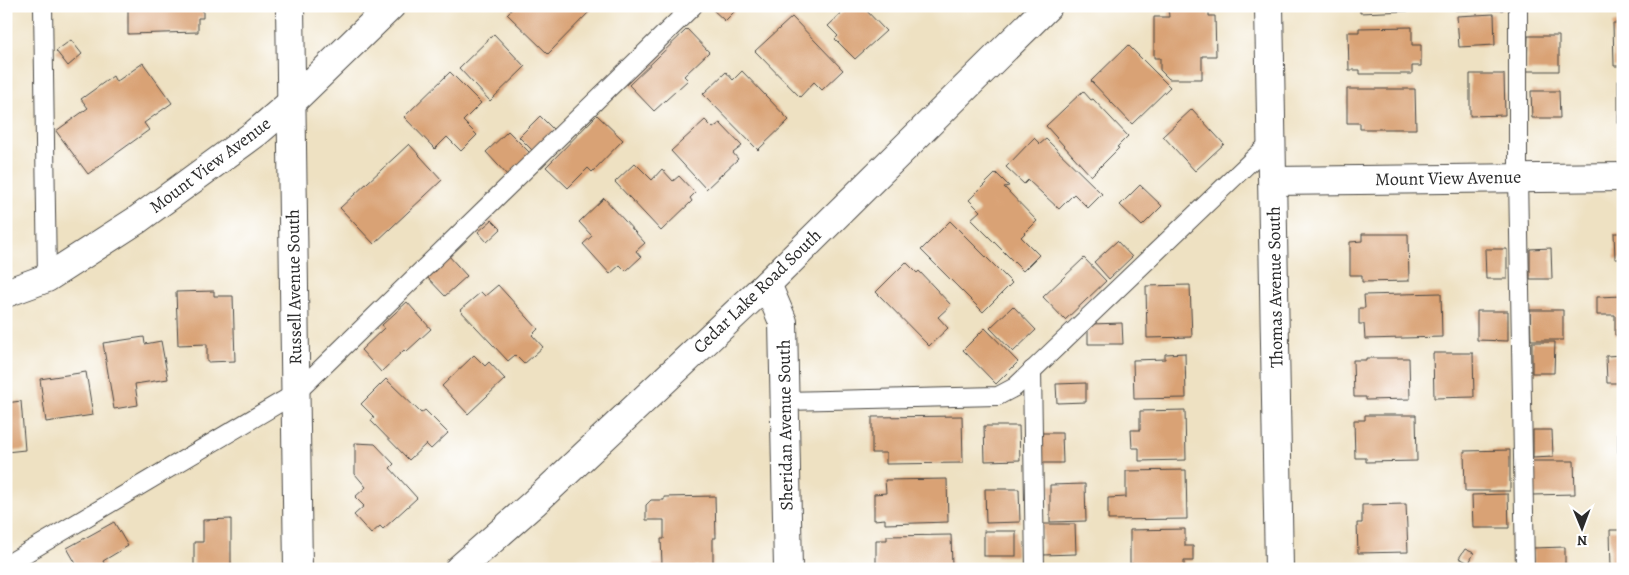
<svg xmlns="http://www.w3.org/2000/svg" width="1629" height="575" font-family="Alegreya,serif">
<rect width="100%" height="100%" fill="#fff"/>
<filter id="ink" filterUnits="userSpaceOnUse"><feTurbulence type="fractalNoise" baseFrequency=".02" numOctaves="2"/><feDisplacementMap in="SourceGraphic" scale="10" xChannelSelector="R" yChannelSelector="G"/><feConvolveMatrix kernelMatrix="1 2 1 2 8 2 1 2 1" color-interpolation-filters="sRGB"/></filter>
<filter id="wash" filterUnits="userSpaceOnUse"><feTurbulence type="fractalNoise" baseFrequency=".0096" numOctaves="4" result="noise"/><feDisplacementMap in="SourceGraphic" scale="20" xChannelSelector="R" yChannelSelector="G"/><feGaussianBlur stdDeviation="1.12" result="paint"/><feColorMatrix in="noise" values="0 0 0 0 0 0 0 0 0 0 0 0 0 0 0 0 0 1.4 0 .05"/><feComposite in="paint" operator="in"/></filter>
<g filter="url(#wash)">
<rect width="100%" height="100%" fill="#eee1c2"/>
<g id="blocks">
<!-- building -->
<g fill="#d9a275">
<path d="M128 6H203V18H198V32L128 34Z"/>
<path d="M515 6H589L592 9 548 54 507 14Z"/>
<path d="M712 6H740L725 21 711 8Z"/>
<path d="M849 6H862L886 31 855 59 835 39 838 36 828 26Z"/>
<path d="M1168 6H1209V16H1215L1216 56H1202V79H1169L1160 70V58H1154V17H1169Z"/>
<path d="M1360 6H1408V11L1360 13Z"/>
<path d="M1454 6H1503V10H1455Z"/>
<path d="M1494 14 1495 45 1459 47 1457 16Z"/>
<path d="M792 17 843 70 822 90 814 82 800 97 755 51Z"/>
<path d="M1613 23H1623V66H1614Z"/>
<path d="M1412 27V45H1421V66H1412V74H1360V70H1349L1348 32H1359V28Z"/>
<path d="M687 29 709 52 684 76 688 80 654 111 629 85Z"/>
<path d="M494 34 525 67 490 101 459 68Z"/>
<path d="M1528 36H1559V71H1527Z"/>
<path d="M71 40 82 54 68 66 56 51Z"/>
<path d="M1128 45 1170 87 1132 124 1091 81Z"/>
<path d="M143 63 172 103 144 123 149 130 88 174 56 131 88 108 81 99 113 76 116 82Z"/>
<path d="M742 71 789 120 758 150 703 94 726 72 733 80Z"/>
<path d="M450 72 481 103 463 121 477 135 461 151 447 137 435 149 404 117Z"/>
<path d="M1470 74H1504L1505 115 1470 116Z"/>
<rect x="1618" y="81" width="5" height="42"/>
<path d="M1347 89H1415L1416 129H1360V123H1347Z"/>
<path d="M1083 91 1091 100 1093 99 1128 136 1117 147 1119 148 1091 176 1046 126Z"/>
<path d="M1531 91H1559L1560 118H1532Z"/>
<path d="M1192 109 1224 144 1195 171 1163 136Z"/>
<path d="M597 115 623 140 592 172 588 168 568 188 546 167Z"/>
<path d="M540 116 554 130 532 150 519 137Z"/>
<path d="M705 120 713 128 720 123 742 146 733 153 738 159 706 189 671 151Z"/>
<path d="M508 131 531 154 508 176 486 152Z"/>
<path d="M1034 138 1040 144 1046 139 1102 194 1088 208 1074 194 1059 209 1028 180 1024 184 1006 167Z"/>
<path d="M409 144 442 180 374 244 340 208Z"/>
<path d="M635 163 652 180 662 169 673 181 679 176 695 193 690 198 692 201 661 231 615 182Z"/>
<path d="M996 173 1009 186 1004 187 1037 221 1021 237 1039 255 1023 271 971 219 980 211 969 200Z"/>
<path d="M1140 185 1162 206 1142 226 1120 205Z"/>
<path d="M604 198 645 243 636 251 641 257 626 271 620 265 610 274 583 244 592 236 579 222Z"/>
<path d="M492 220 501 229 487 242 478 232Z"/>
<path d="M950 221 1012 283 983 312 921 250Z"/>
<path d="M1614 233H1623V259H1615Z"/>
<path d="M1362 234H1408L1409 281 1362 282V275H1350V242L1362 241Z"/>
<path d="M1117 241 1132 257 1109 279 1094 262Z"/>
<path d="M1551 248 1552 279H1530V249Z"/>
<path d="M1485 249H1507V279H1486Z"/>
<path d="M448 255 467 276 445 296 426 276Z"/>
<path d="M1084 258 1106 281 1065 320 1043 297Z"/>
<path d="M906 262 917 273 919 271 951 305 938 317 948 328 929 346 876 292Z"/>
<path d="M498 285 538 329 532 335 543 347 524 364 515 355 508 361 460 310 481 292 485 296Z"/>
<path d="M1190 285 1192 337 1147 338 1146 286Z"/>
<path d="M214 291V296H233L235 361 207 362V344L178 345 176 292Z"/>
<path d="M1441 293 1442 337 1365 339 1364 324H1359V308H1365L1364 295Z"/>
<path d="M1623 296V335H1615V315H1597V297Z"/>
<path d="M407 302 431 329 406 352 404 350 381 372 361 350 384 328 382 325Z"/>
<path d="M1013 306 1036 330 1013 352 990 328Z"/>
<path d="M1530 310H1563V340H1531Z"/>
<path d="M1477 311H1508V341L1477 340Z"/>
<path d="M1122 323 1123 344H1088V328L1091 324Z"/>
<path d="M985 328 1018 362 996 384 963 350Z"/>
<path d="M144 337 145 344 161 341 168 379 135 384 138 405 114 409 103 343Z"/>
<path d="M1532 342H1555L1554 373H1532Z"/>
<path d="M1185 353 1186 398 1134 399 1133 360 1165 359V354Z"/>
<path d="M1433 353H1473L1474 397 1434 398Z"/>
<path d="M474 355 485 366 489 362 505 379 468 414 442 386Z"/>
<path d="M1623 355V383H1607L1606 356Z"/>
<path d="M1366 358H1409L1410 399 1366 400V397H1354L1353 360H1366Z"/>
<path d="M86 372 93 415 46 422 40 379Z"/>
<path d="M386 379 421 413 425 410 448 433 431 449 426 444 409 460 371 421 374 417 361 404Z"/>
<path d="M1086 383V402L1057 403 1056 384Z"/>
<path d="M21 401 25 450 6 452V403Z"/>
<path d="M1185 410 1186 460 1139 461V448H1132L1131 430H1140V411Z"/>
<path d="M1365 415H1416L1417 461 1366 462V458H1355L1354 420H1365Z"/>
<rect x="1618" y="415" width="5" height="37"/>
<path d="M962 416 963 463 886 464V453H872V417Z"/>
<path d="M984 426H1019L1020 460 985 461Z"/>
<path d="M1533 430H1552L1553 457 1533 458Z"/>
<path d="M1040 433H1062L1063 463H1041Z"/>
<path d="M355 443 375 444 394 464 390 468 417 498 383 529 380 526 371 534 354 515 364 506 355 497 366 487 355 474Z"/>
<path d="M1510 450V491H1465L1464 451Z"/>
<path d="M1532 461H1574L1575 494 1532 495Z"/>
<path d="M1186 470 1187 519 1108 520V498L1126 497V471Z"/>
<path d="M947 479 948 522 885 524V519L874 520V494L886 493 885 480Z"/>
<path d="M1085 484 1086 521 1050 522V485Z"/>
<path d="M985 489H1019L1020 522 986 523Z"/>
<path d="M1508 494 1509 528H1473L1472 495Z"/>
<path d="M715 496 716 538H713V566H695V569H653V564H662L661 539H664V520H646V505L651 500H664V497Z"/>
<path d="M1406 504 1408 552 1358 553 1357 523H1362V505Z"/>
<path d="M231 519V569H194V542H203V520Z"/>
<path d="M114 522 128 546 103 561 105 565 98 569H79L67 548Z"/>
<path d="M1042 524H1075L1076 554 1043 555Z"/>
<path d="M1185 529V546H1193V561H1184V569H1150V564H1130V530Z"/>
<path d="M1610 530H1623V569H1611Z"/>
<rect x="984" y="531" width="32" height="25"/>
<path d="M951 535 952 566 933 567V569H876V540H887V536Z"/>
<path d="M1565 547V569H1534L1533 548Z"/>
<path d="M1465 549 1474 553 1469 563 1459 558Z"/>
</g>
</g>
</g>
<g filter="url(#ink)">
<use href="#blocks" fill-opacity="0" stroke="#484642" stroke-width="1"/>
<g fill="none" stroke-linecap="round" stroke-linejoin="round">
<!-- lane casing -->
<g stroke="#484642" stroke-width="20">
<g id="lane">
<path d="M43 6 47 278"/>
<path d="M1518 6V177L1525 569"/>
<path d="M1032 370 1035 569"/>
<path d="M785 401 998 396 1015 387 1272 141"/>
<path d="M6 565 296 393 693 6"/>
</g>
</g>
<!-- street casing -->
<g stroke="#484642" stroke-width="30">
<g id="street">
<path d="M290 6 298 569"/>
<path d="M1269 6 1279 569"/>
<path d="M1273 181 1623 177"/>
<path d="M767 284 783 322 788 569"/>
<path d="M6 293 47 278 137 220 256 133 291 103 391 6"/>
</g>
</g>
<!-- secondary casing -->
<g stroke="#484642" stroke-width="30">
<path id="secondary" d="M459 569 534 503 767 284 1048 6"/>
</g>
<!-- lane -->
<use href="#lane" stroke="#fff" stroke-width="18"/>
<!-- street -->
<use href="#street" stroke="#fff" stroke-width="28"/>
<!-- secondary -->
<use href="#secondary" stroke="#fff" stroke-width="28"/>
</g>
</g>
<g text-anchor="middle" stroke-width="4.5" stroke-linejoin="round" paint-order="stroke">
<!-- street labels -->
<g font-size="18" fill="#2b2b2b" stroke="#fff">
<text transform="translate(210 165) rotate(-37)" y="6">Mount View Avenue</text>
<text transform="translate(1448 178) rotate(-1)" y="6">Mount View Avenue</text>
<text transform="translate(294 287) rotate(-91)" y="6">Russell Avenue South</text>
<text transform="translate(1275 287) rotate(-91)" y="6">Thomas Avenue South</text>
<text transform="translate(757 291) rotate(-44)" y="6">Cedar Lake Road South</text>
<text transform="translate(785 425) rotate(-91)" y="6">Sheridan Avenue South</text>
</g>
</g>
<!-- margin -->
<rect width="1629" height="575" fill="none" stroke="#fff" stroke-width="25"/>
<!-- north arrow -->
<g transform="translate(1582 528) rotate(179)" stroke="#ffffff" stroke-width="4" paint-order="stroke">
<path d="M0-4L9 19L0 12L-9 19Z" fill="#2b2b2b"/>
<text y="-8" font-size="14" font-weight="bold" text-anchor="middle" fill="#2b2b2b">N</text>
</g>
</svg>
